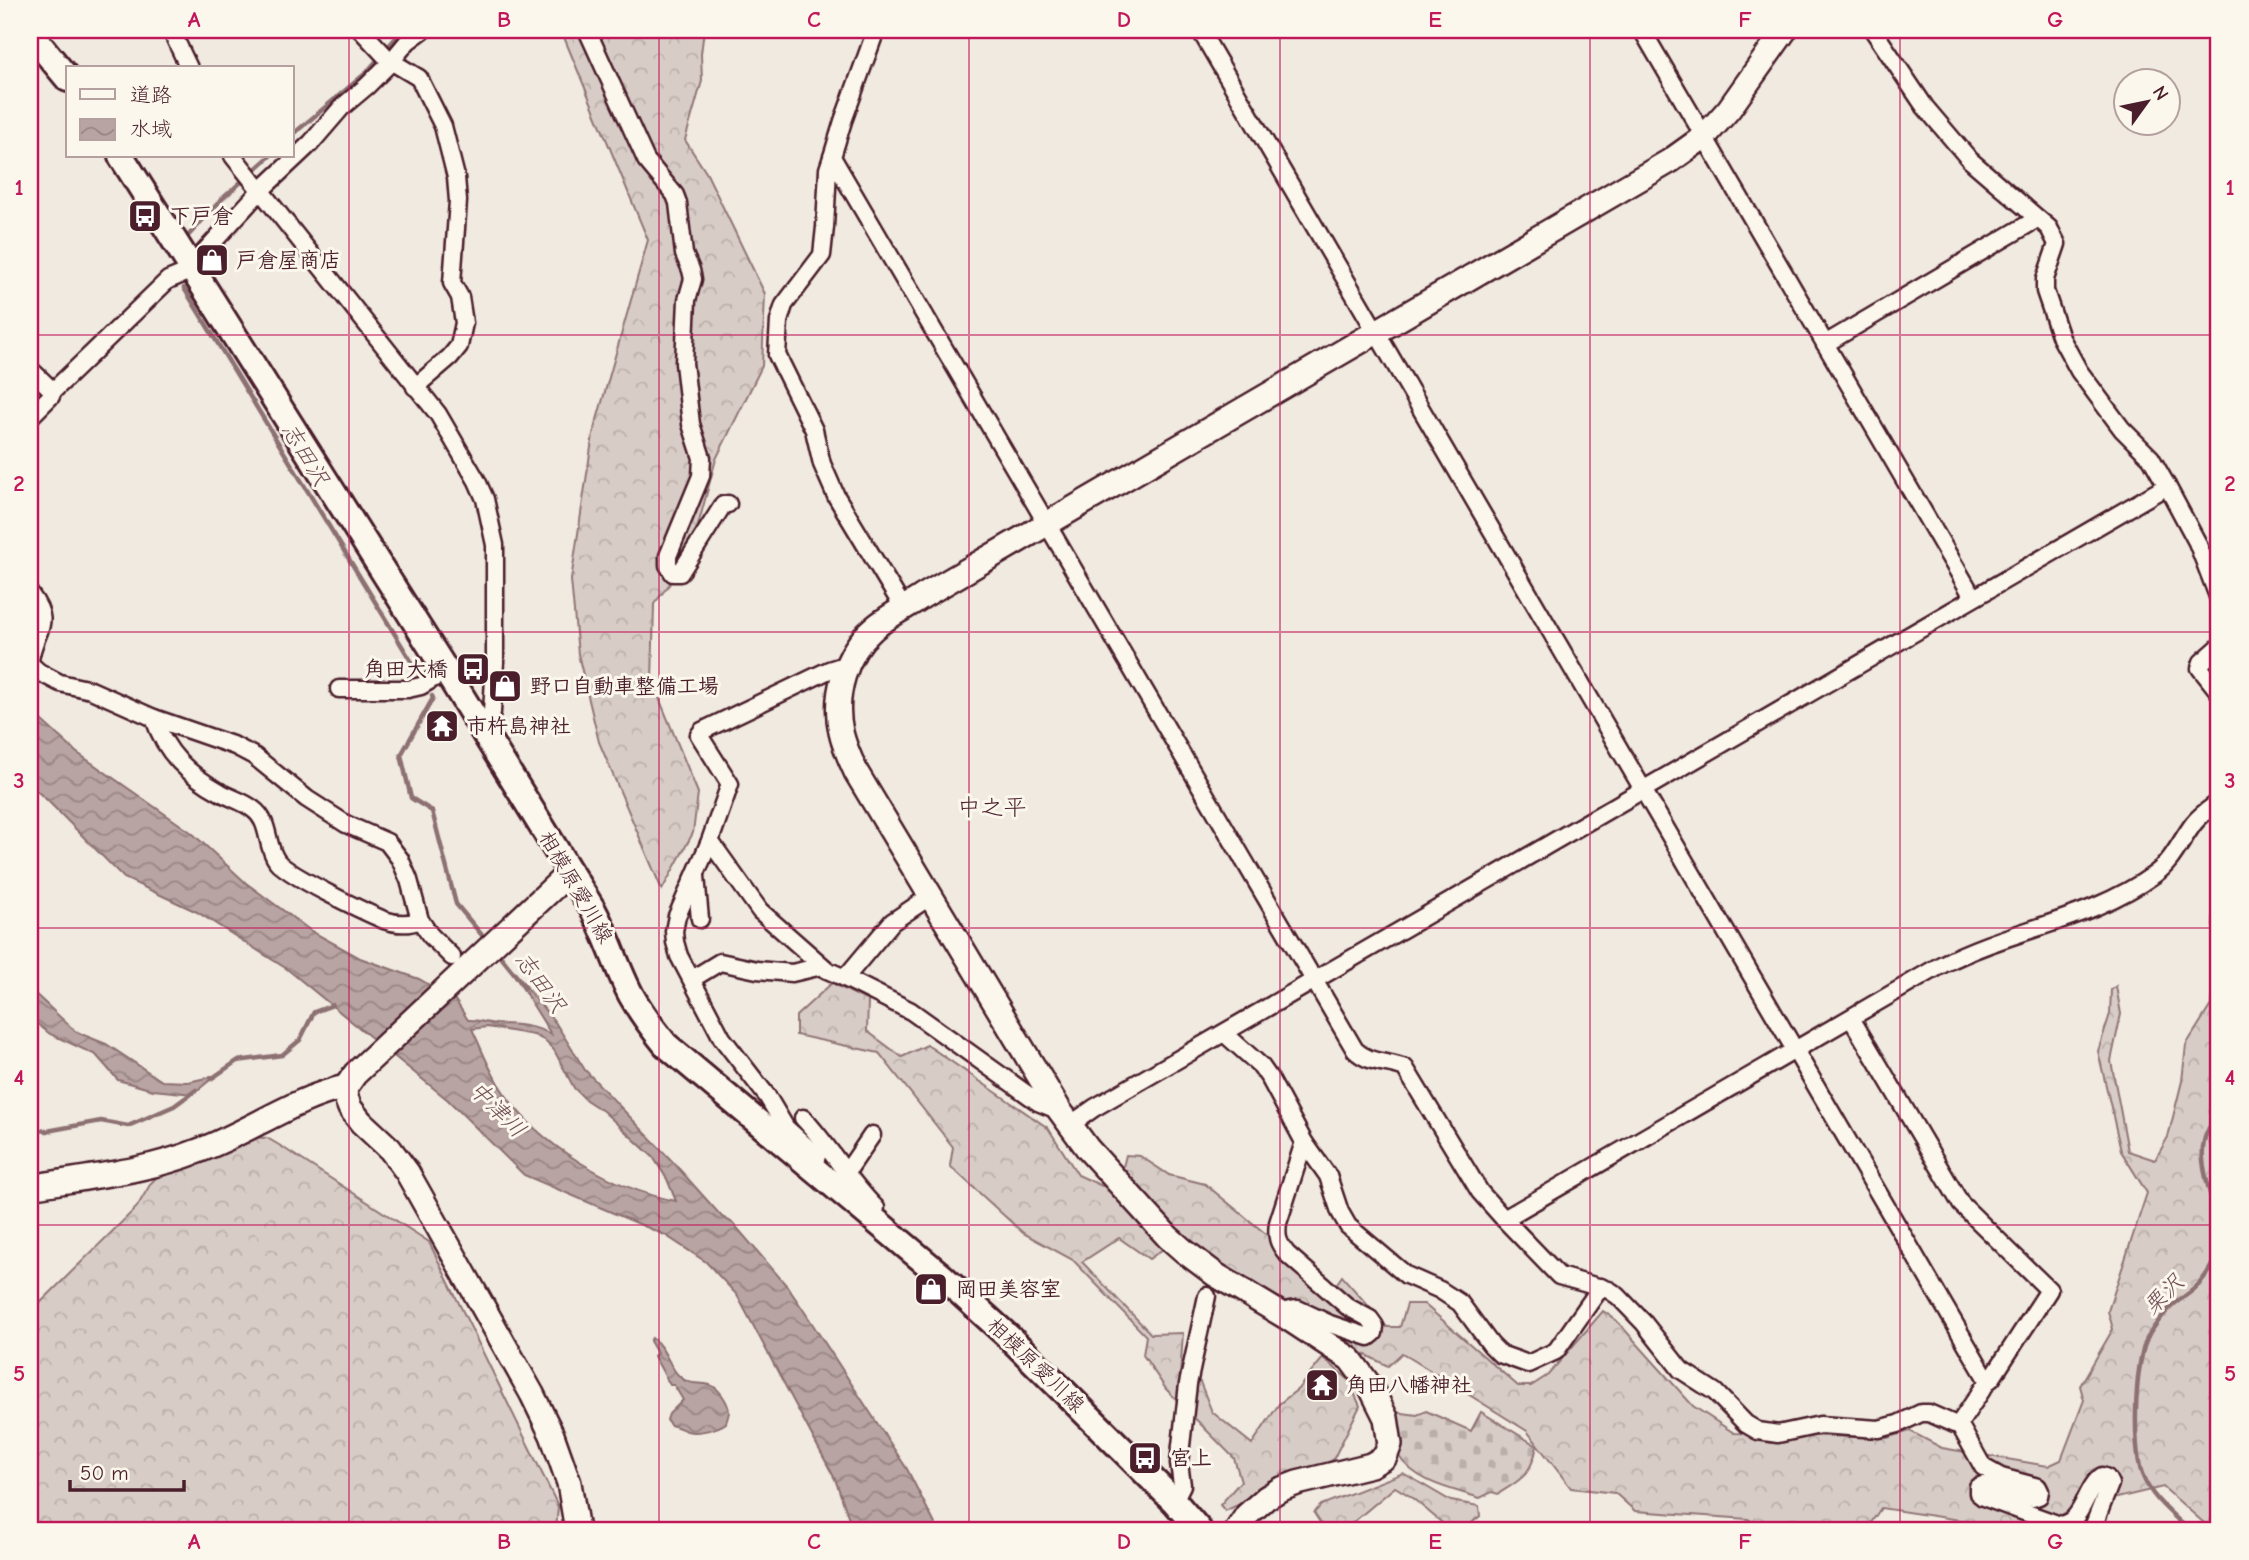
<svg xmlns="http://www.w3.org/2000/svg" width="2249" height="1560" font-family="'Comic Neue','Klee One',sans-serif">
<defs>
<pattern id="forest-crowns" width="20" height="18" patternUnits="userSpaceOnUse" patternTransform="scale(1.75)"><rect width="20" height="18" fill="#d8ccc6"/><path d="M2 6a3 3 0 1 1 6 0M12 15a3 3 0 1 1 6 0" fill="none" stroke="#bbafaa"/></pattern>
<pattern id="cemetery-stones" width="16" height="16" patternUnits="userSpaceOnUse" patternTransform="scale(1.75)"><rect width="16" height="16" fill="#d8ccc6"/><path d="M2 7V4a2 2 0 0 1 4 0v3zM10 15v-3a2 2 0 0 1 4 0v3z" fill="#bbafaa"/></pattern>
<pattern id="water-waves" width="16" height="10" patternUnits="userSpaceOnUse" patternTransform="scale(1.75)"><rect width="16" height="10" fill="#b8a4a2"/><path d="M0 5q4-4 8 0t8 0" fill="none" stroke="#988584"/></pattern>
</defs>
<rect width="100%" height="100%" fill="#f0eae0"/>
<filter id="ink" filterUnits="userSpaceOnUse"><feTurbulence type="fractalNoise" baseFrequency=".0143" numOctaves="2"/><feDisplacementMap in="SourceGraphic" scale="14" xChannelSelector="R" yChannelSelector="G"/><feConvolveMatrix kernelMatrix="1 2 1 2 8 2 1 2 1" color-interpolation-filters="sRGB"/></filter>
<g filter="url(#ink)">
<!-- forest -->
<g fill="url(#forest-crowns)" stroke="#917678" stroke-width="2">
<path d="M561 30H704L701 54 702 81 685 140 707 174 765 294 762 366 716 459 689 559 654 604 652 681 698 793 693 833 662 890 599 742 578 654 571 580 593 434 648 240Z"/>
<path d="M2219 965V1530H2212L2163 1487 2117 1498 2089 1501 2059 1530H2026L1881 1508 1866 1530H1766L1748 1519 1635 1511 1615 1493 1571 1488 1527 1431 1402 1353 1388 1366 1352 1348 1221 1271 1180 1237 1149 1259 1119 1238 1082 1262 1151 1334 1183 1333 1180 1377 1200 1382 1212 1412 1252 1444 1279 1404 1298 1389 1323 1358 1348 1379 1360 1406 1333 1460 1225 1511 1220 1505 1241 1481 1234 1458 1166 1389 1143 1355 1146 1336 1073 1260 1023 1233 950 1166 953 1147 879 1053 796 1035V1016L832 983 868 1001 867 1031 902 1057 927 1045 1048 1128 1078 1175 1102 1186 1123 1167 1126 1155 1140 1156 1169 1175 1205 1184 1333 1289 1342 1276 1387 1327H1400L1407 1304H1424L1518 1386H1531L1548 1375 1603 1311 1616 1320 1693 1406 1734 1433 1887 1438 1910 1431 1942 1448 2048 1466 2061 1460 2084 1400 2080 1386 2113 1329 2108 1311 2147 1193 2121 1151 2098 1051 2110 1014 2111 990 2116 986 2121 1014 2111 1061 2128 1151 2155 1160 2168 1137 2182 1081 2186 1045 2211 1005Z"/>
<path d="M247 1137 267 1138 279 1145 429 1242 558 1506 556 1530H30V1313L137 1207 151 1183 171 1162Z"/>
<path d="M1403 1473 1451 1501 1479 1506 1480 1516 1467 1527H1447L1410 1496 1395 1487 1344 1530H1325L1314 1513 1321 1505Z"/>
</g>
<!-- cemetery -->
<path fill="url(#cemetery-stones)" stroke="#917678" stroke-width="2" d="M1426 1411 1471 1431 1481 1412 1537 1446C1531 1475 1522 1479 1498 1494L1492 1492 1480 1498C1451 1489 1416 1483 1398 1455 1405 1440 1400 1427 1395 1412L1417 1415Z"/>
<!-- water -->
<g fill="url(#water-waves)" stroke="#8c6f72" stroke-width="2" fill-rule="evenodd">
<path d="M30 710 76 752 192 833 246 883 311 931 360 958 419 979 455 1000 468 1020C477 1019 486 1023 496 1024 515 1024 533 1025 551 1034L508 965 555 1022 585 1070 672 1161 722 1217 733 1223 787 1286 802 1308 907 1469 938 1530H853L835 1479 737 1295 706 1262 665 1235 524 1175 448 1100 287 969 197 912 124 878 47 800 30 785ZM487 1027 534 1035 544 1040 554 1050 574 1088 586 1100 603 1111 653 1157 667 1179 676 1201C613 1189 538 1145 503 1091 490 1073 482 1049 472 1029Z"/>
<path d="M30 989 76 1032 106 1044 162 1081 188 1082 215 1076 193 1094 153 1090 118 1080 96 1055 50 1034 30 1018Z"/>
<path d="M652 1338C665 1347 668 1364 678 1375 688 1386 698 1382 710 1385 719 1388 728 1402 729 1411 729 1415 727 1419 726 1423 718 1429 698 1434 687 1431 681 1429 677 1426 670 1425L667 1420 669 1414 683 1400 674 1385H670L654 1356 657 1353 650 1341Z"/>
</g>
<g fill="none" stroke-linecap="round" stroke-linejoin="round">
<!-- stream -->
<g stroke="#8c6f72" stroke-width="4.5">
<path d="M385 50 403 30"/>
<path d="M292 135 366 73 380 57"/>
<path d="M187 237 221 200 270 156"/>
<path d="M184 288 419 674"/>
<path d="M432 696 433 698 401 755 411 798 432 811 456 904 486 940"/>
<path d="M2219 871 2214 925 2219 943"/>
<path d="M497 952 526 988"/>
<path d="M211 1079 237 1061 282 1055 300 1040 314 1012 333 1005"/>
<path d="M30 1129 47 1131 101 1121 128 1126 174 1106 196 1090"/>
<path d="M2189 1530C2171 1513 2151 1498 2142 1474 2132 1448 2134 1356 2150 1333 2156 1324 2163 1315 2170 1308 2178 1299 2191 1294 2199 1284 2207 1275 2217 1259 2218 1247 2224 1203 2180 1153 2219 1115"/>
</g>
<!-- street casing -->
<g stroke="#4a1f2b" stroke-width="21">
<g id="street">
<path d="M171 30 189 68"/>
<path d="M361 30 389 60 419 78 443 126 456 177 458 201 452 283 460 297 464 323 459 346 450 357 415 387"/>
<path d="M587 30 646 160 675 195 678 203 684 254 691 270 693 279 687 300 684 363 691 424 702 458 701 476 668 556V565L673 573H680L723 505 728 504"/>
<path d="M876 30 843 121 832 157 1355 1050C1369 1064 1388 1061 1405 1068L1480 1192 1504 1219 1943 964C2011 929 2092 920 2155 874 2173 861 2181 840 2194 823 2201 814 2211 808 2219 802"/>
<path d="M1200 30 1988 1381"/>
<path d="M1642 30 1973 597"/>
<path d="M2212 30 2219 37"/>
<path d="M233 156 438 414 477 481 485 499 495 545V662L492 712 485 734"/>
<path d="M832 157 828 169 825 227 822 255 784 305 779 321 777 355 814 430 822 464 836 496 904 609"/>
<path d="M1825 344 2037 219"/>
<path d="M30 369 53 391 168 280 185 273 260 191 311 143 342 107 367 86 389 64 408 41 423 30"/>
<path d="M30 417 51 396 53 391"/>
<path d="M2167 486 2197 542 2219 599"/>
<path d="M30 594C54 626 34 629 30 660"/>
<path d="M2219 647 2202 662 2200 668 2219 692"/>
<path d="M30 664 39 672 60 683 91 690 154 718 235 746 254 756 307 799 346 824 387 842 400 859 409 880 420 920 430 935 452 957"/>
<path d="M339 689H408L421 686 446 671"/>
<path d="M154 718C165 753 189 775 220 792 230 798 243 801 253 809 271 822 265 845 277 861 287 875 365 912 384 920 396 924 408 925 420 920"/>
<path d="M710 841 760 911 827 970 845 978 892 922 929 897"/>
<path d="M696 876 700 919"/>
<path d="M845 978 911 1011 1038 1102 1060 1111"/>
<path d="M692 979 720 962 757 970 792 973 822 966"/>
<path d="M1851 1018 1961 1204 2049 1290 1992 1378 1988 1381 1959 1424 1983 1467 2001 1477 2038 1487 2040 1491 2039 1496 2033 1498 1983 1485 1978 1487V1493L1983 1497 2060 1525C2084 1522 2084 1489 2102 1476L2107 1478 2110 1484 2092 1530"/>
<path d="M1224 1033 1261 1066 1270 1079 1304 1142 1328 1176 1340 1212 1348 1226 1406 1275 1440 1290 1460 1303 1491 1345 1500 1354 1528 1364 1556 1351 1601 1287"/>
<path d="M803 1118C830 1146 848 1181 876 1208"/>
<path d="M1070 1125 1094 1108 2167 486 2151 458 2122 429 2079 371 2061 338 2045 291V279L2057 244 2049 228 1970 160 1925 107 1873 30"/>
<path d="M812 1168 817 1156 786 1128 767 1096 722 1038 679 956 675 942 674 931 677 916 710 841 730 784 699 735 702 731 829 670 848 664"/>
<path d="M846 1173 872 1135"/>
<path d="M1504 1219 1559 1276 1609 1290 1618 1296 1644 1323 1681 1370 1715 1392 1746 1424 1758 1431 1778 1434 1820 1425 1879 1429 1898 1424 1921 1413H1929L1954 1424H1959"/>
<path d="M1286 1317 1290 1310 1298 1309 1330 1324 1369 1337 1374 1333 1375 1326 1370 1319 1348 1307 1287 1254C1278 1243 1276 1237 1278 1223L1304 1142"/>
<path d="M1174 1501 1182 1485 1179 1463 1188 1384 1207 1296"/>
</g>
</g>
<!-- secondary casing -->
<g stroke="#4a1f2b" stroke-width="28">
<g id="secondary">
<path d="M570 872 355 1074 346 1087 345 1095 350 1108 361 1122 390 1149 407 1172 532 1394 552 1435 569 1483 577 1530"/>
<path d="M30 1187C86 1177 145 1172 198 1151 248 1133 294 1098 346 1087"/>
<path d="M1237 1530 1247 1515 1266 1498 1279 1490 1297 1483 1371 1465 1385 1457 1390 1444 1386 1418 1370 1386 1350 1359 1286 1317 1216 1275 1184 1251 1168 1237 1088 1149 1060 1111 856 772C850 759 844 746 841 732 833 696 845 653 873 629 887 616 907 607 923 596L1670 161 1705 136 1729 109 1785 30"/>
</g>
</g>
<!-- primary casing -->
<g stroke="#4a1f2b" stroke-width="30">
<g id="primary">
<path d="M30 33 68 79"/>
<path d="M121 156 446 671 592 908C608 936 616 967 631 995 641 1013 653 1029 666 1045L944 1278 1012 1340 1174 1501 1199 1530"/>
</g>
</g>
<!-- street -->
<use href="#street" stroke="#fbf7ec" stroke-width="16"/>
<!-- secondary -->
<use href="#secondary" stroke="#fbf7ec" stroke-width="23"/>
<!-- primary -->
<use href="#primary" stroke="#fbf7ec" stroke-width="24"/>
</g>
</g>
<!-- grid -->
<path fill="none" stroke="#c2185b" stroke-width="2" stroke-opacity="0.55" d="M349 30V1530M659 30V1530M969 30V1530M1280 30V1530M1590 30V1530M1900 30V1530M30 335H2219M30 632H2219M30 928H2219M30 1225H2219"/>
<!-- icons -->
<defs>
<g id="bus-square" transform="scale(1.75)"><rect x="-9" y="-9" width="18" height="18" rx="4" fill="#4a1f2b" stroke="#fbf7ec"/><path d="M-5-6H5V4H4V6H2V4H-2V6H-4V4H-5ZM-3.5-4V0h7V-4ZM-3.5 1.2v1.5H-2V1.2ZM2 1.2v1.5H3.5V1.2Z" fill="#fff"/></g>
<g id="shop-square" transform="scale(1.75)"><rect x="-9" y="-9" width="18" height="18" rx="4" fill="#4a1f2b" stroke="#fbf7ec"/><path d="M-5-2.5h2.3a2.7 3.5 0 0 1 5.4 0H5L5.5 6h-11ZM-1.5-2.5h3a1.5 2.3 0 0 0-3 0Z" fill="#fff"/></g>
<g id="temple-square" transform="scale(1.75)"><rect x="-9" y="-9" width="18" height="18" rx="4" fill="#4a1f2b" stroke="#fbf7ec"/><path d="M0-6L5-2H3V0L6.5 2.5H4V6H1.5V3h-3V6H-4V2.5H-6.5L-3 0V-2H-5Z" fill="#fff"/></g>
</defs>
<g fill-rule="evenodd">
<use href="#bus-square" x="145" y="216"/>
<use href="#shop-square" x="212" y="260"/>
<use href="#bus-square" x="473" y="669"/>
<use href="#shop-square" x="505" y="686"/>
<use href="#temple-square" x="442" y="726"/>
<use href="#shop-square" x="931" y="1289"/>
<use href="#temple-square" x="1322" y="1385"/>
<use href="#bus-square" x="1145" y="1458"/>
</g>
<g text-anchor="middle" stroke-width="6" stroke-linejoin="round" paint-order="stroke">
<!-- poi labels -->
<g font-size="21" font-weight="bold" fill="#4a1f2b" stroke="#fbf7ec" text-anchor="start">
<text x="170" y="223">下戸倉</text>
<text x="236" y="267">戸倉屋商店</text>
<text x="448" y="676" text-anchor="end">角田大橋</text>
<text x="530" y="693">野口自動車整備工場</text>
<text x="466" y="733">市杵島神社</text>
<text x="956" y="1296">岡田美容室</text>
<text x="1346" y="1392">角田八幡神社</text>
<text x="1170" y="1465">宮上</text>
</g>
<!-- street labels -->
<g font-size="21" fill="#4a1f2b" stroke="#fbf7ec">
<text transform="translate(576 887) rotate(60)" y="7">相模原愛川線</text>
<text transform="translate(1036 1365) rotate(44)" y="7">相模原愛川線</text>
</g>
<!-- water labels -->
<g font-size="23" font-style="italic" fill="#704e55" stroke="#fbf7ec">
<text transform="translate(306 454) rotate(59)" y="8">志田沢</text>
<text transform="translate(541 982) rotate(54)" y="8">志田沢</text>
<text transform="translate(498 1109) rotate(45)" y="8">中津川</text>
<text transform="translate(2163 1294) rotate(-45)" y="8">栗沢</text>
</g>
<!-- neighbourhood labels -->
<g font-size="23" fill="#4a1f2b" stroke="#fbf7ec">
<text x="992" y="815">中之平</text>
</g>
</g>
<!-- margin -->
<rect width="2249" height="1560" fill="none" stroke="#fbf7ec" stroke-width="77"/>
<!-- legend -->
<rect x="66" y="66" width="228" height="91" fill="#fbf7ec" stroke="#b4a19f" stroke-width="2"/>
<rect x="80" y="89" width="35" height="10" fill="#fbf7ec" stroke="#b4a19f" stroke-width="2"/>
<text x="130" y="102" font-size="21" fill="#4a1f2b">道路</text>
<rect x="80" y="119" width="35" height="21" fill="url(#water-waves)" stroke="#b4a19f" stroke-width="2"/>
<text x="130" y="136" font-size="21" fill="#4a1f2b">水域</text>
<!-- north arrow -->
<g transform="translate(2147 102) rotate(57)"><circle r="33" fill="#fbf7ec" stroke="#b4a19f" stroke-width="2"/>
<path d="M0-5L12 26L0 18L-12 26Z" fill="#4a1f2b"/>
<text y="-10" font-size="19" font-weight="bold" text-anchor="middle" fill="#4a1f2b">N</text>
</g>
<!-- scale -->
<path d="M70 1480v10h114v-10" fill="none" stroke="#4a1f2b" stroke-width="3.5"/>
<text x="80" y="1480" font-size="21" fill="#4a1f2b" stroke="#fbf7ec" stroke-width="5" paint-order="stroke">50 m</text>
<rect x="38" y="38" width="2172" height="1484" fill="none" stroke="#c2185b" stroke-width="2.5"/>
<g font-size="23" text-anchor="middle" font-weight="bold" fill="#c2185b">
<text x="194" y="27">A</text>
<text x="504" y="27">B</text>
<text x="814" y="27">C</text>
<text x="1124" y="27">D</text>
<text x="1435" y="27">E</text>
<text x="1745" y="27">F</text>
<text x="2055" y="27">G</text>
<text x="19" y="195">1</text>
<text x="2230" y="195">1</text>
<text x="19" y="491">2</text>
<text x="2230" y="491">2</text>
<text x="19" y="788">3</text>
<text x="2230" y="788">3</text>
<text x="19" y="1085">4</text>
<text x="2230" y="1085">4</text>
<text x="19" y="1381">5</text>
<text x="2230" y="1381">5</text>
<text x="194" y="1549">A</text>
<text x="504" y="1549">B</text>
<text x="814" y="1549">C</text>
<text x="1124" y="1549">D</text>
<text x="1435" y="1549">E</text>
<text x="1745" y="1549">F</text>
<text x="2055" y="1549">G</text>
</g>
</svg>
